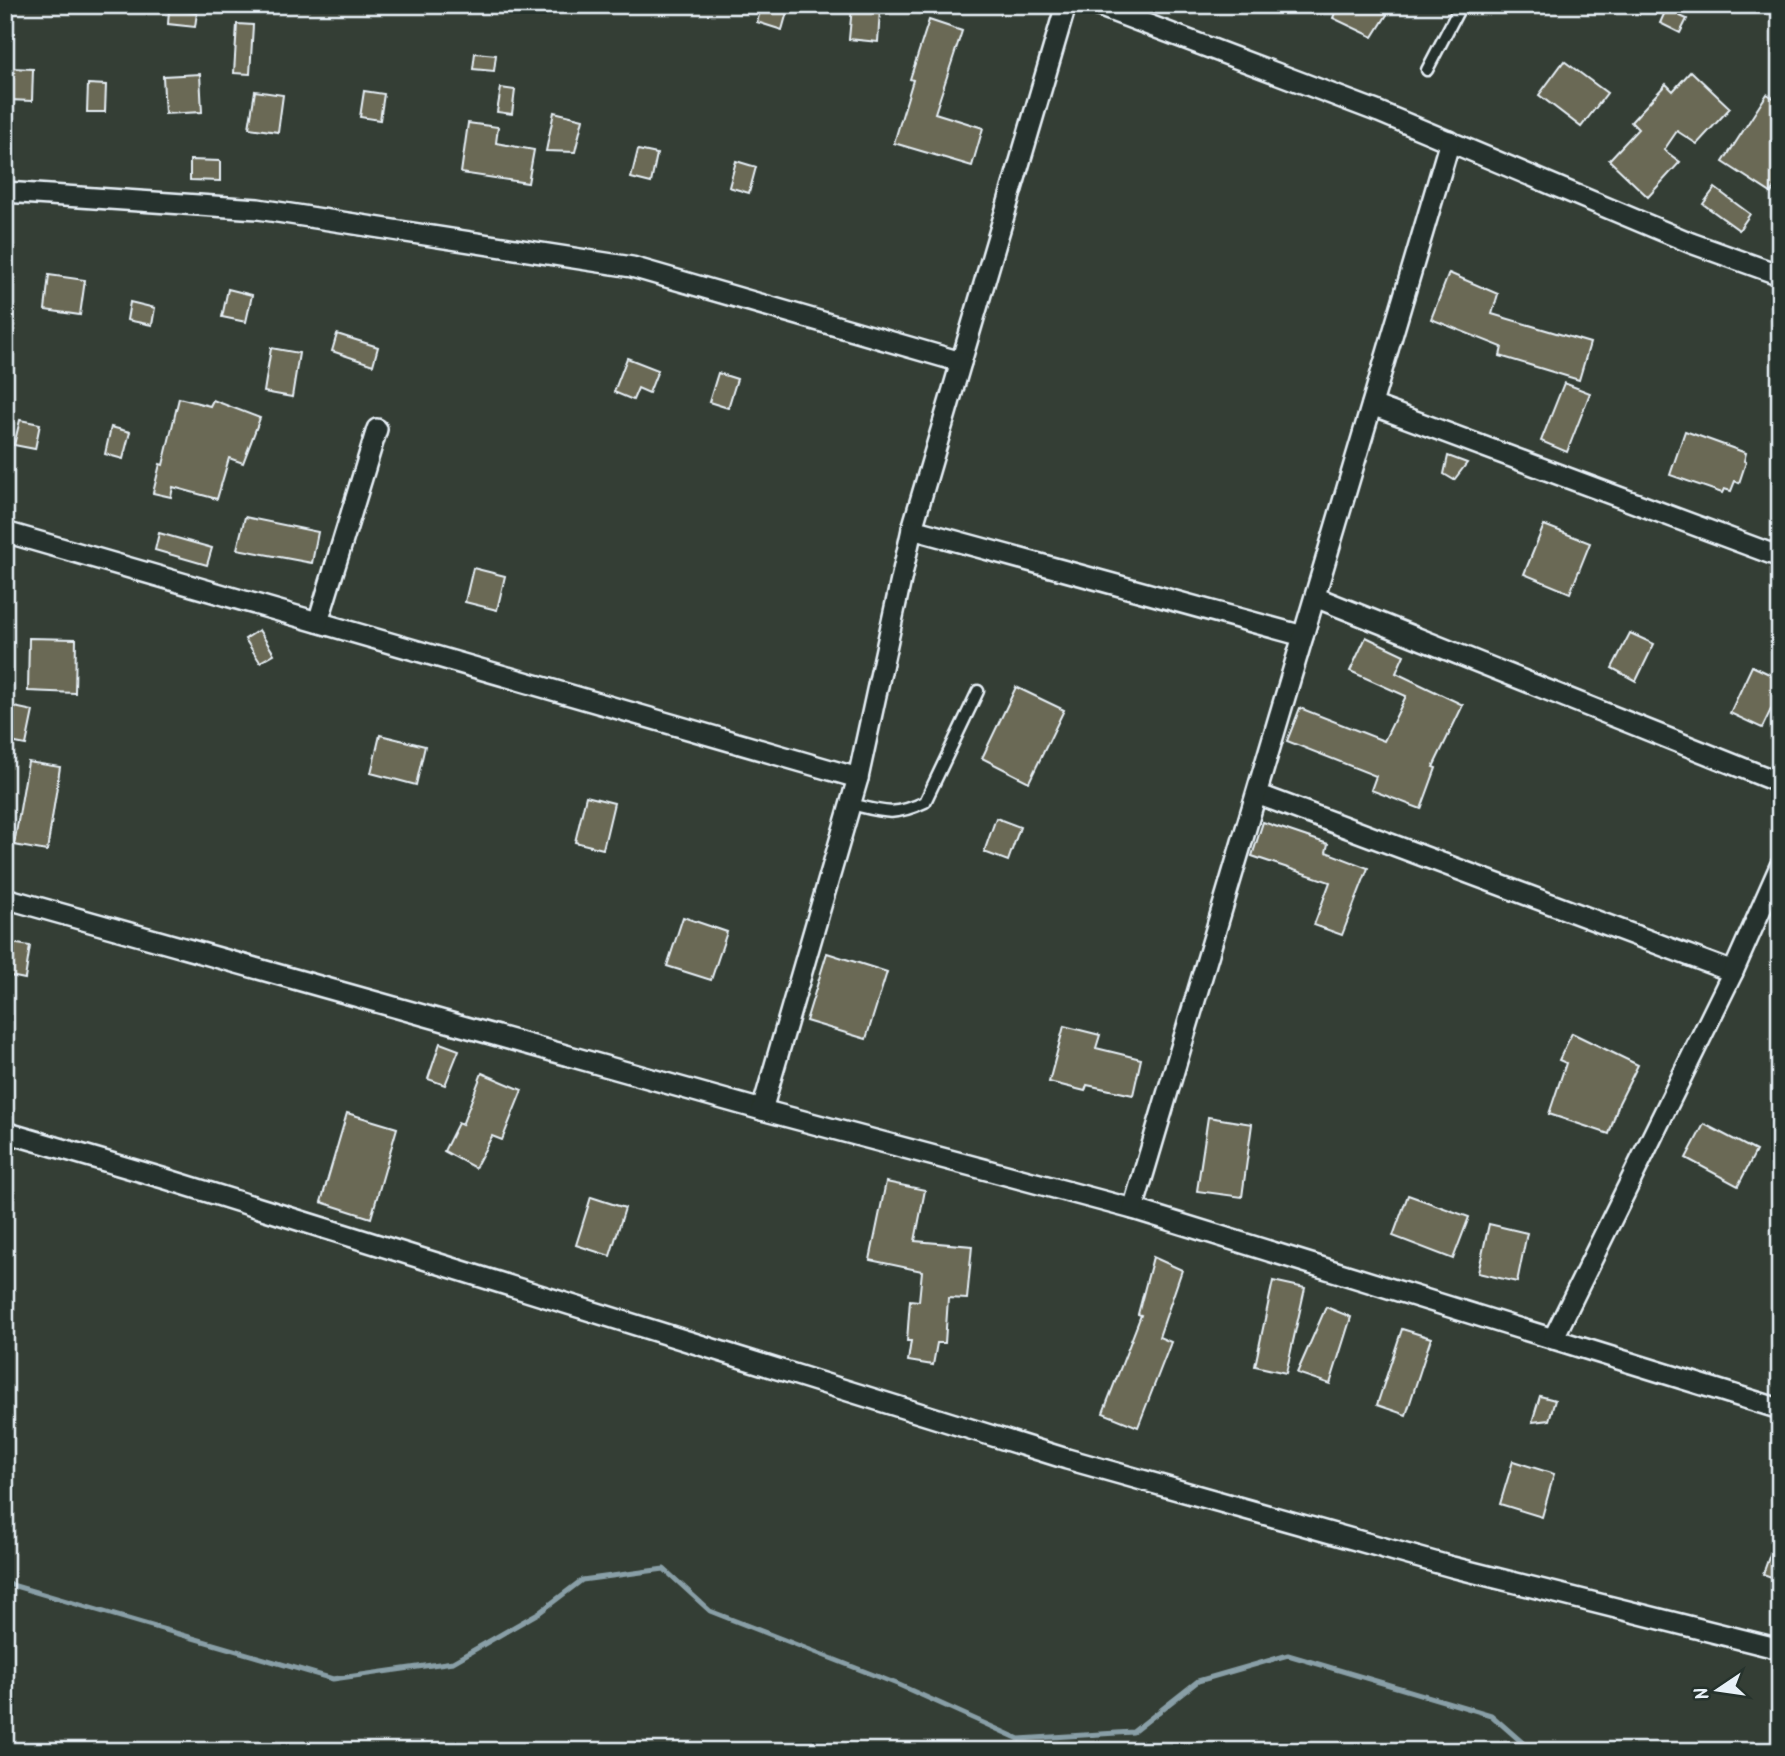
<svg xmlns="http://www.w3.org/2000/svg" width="1785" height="1756" font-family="Kalam,sans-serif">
<rect width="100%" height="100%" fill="#343e35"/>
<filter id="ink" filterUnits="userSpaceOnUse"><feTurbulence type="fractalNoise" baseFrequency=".0143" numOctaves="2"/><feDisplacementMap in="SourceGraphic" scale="14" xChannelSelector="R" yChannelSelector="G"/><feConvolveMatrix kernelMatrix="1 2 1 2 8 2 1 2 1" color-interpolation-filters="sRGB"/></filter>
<g filter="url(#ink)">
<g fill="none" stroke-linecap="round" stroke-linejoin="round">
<!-- stream -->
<path stroke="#899fa7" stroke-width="5" d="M5 1583 333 1679 453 1662 540 1612 582 1580 664 1569 710 1611 897 1684 1019 1739 1133 1732 1198 1681 1288 1655 1491 1715 1532 1751"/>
</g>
<!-- building -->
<g fill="#6a6954" stroke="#e8f1f8" stroke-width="2">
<path d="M762 5H789L782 30 757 22Z"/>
<path d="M1338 5H1393L1373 37 1333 18Z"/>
<path d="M1668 5H1686L1680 16 1687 19 1680 33 1660 23Z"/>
<path d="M852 7 880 9 878 42 849 39Z"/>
<path d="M169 10 197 13 195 27 168 24Z"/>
<path d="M929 20 962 31 935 113 983 128 972 166 894 143 913 80 910 79Z"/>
<path d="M237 24 253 25 250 74 234 73Z"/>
<path d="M475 53 496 55 494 71 473 69Z"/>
<path d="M1564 61 1607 93 1581 127 1539 95Z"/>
<path d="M10 68 33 69 32 101 9 100Z"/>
<path d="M1691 71 1730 108 1697 144 1677 131 1664 150 1680 162 1648 197 1609 160 1638 129 1631 122 1666 84 1673 91Z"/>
<path d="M200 74 202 112 165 114 163 76Z"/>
<path d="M88 84 106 85 105 112H87Z"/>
<path d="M501 88 515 90 512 114 497 112Z"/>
<path d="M255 91 283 95 278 132 249 128Z"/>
<path d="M364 91 384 94 380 120 360 117Z"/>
<path d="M1767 94 1780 102V179L1771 193 1723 162Z"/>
<path d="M554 112 583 119 575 152 546 151Z"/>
<path d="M468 123 498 127 496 143 534 150 528 183 461 173Z"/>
<path d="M638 150 657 154 651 183 631 178Z"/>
<path d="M190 160 220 161V181L190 180Z"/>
<path d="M736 161 756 167 749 193 729 187Z"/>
<path d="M1715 188 1750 214 1739 230 1703 204Z"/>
<path d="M1449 273 1498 294 1492 314 1590 343 1579 380 1500 356 1502 347 1431 319Z"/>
<path d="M49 275 85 280 80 315 45 310Z"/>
<path d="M228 289 252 295 246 322 222 317Z"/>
<path d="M130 302 155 308 152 325 127 320Z"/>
<path d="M337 334 378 347 373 365 332 351Z"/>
<path d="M271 348 299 353 292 397 264 392Z"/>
<path d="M627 358 658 370 649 393 638 388 633 400 614 392Z"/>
<path d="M718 373 737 379 728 408 709 402Z"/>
<path d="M1564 383 1590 393 1567 452 1541 441Z"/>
<path d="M179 398 210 406 213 400 260 418 243 463 229 458 217 499 173 487 171 497 153 493 160 464 163 465Z"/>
<path d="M20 420 40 424 35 449 14 445Z"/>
<path d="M111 427 130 432 123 459 105 454Z"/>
<path d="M1685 431 1746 453 1744 461 1746 462 1739 483 1735 481 1731 491 1724 489 1722 493 1670 475Z"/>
<path d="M1448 456 1467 463 1454 480 1444 474Z"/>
<path d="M245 517 318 532 312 563 237 549Z"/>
<path d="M1544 525 1590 543 1570 593 1524 574Z"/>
<path d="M159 533 212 548 207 565 155 550Z"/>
<path d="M473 568 505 576 497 610 465 602Z"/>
<path d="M259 630 274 654 260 662 245 639Z"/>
<path d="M1630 633 1654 644 1636 681 1612 668Z"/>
<path d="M1366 637 1404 655 1396 673 1463 705 1433 767 1436 768 1421 809 1371 790 1376 776 1287 741 1300 708 1384 741 1406 696 1350 671Z"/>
<path d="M29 638 76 639 75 693 28 691Z"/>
<path d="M1752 666 1780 679V691L1762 728 1730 713Z"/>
<path d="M1016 687 1064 710 1029 782 982 758Z"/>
<path d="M5 705 33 711 26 745 5 741Z"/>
<path d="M380 735 425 746 416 785 371 773Z"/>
<path d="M28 762 60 767 47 851 14 845Z"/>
<path d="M586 796 614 803 603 849 575 842Z"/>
<path d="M996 818 1020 827 1008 861 984 852Z"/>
<path d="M1263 822 1328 844 1326 852 1368 868 1342 935 1314 925 1330 882 1252 856Z"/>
<path d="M683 917 727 932 711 980 667 966Z"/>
<path d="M5 942 30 946 25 979 5 975Z"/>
<path d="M827 953 887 972 866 1039 806 1021Z"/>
<path d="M1064 1026 1100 1035 1096 1048 1141 1059 1133 1095 1087 1085 1085 1091 1049 1082Z"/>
<path d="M1572 1033 1638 1065 1619 1103 1609 1134 1549 1114 1566 1063 1559 1060Z"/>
<path d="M440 1043 459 1050 445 1085 428 1079Z"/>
<path d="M482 1073 522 1090 502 1140 492 1136 475 1168 444 1151 458 1123 462 1125Z"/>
<path d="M347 1113 397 1128 371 1218 321 1202Z"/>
<path d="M1208 1117 1252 1124 1242 1197 1197 1191Z"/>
<path d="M1704 1124 1756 1151 1738 1186 1686 1158Z"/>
<path d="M886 1182 925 1190 915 1241 972 1246 967 1299 948 1298 945 1343H937L933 1365 908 1361 911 1341H907L910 1300 919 1301 922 1271 870 1260Z"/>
<path d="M1408 1195 1469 1217 1453 1259 1393 1236Z"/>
<path d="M591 1197 625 1208 610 1256 576 1245Z"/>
<path d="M1489 1224 1527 1233 1517 1282 1478 1273Z"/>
<path d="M1153 1257 1182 1270 1159 1337 1171 1342 1138 1427 1103 1413 1141 1315 1138 1314Z"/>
<path d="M1273 1281 1305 1288 1286 1373 1255 1366Z"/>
<path d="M1326 1307 1351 1317 1330 1384 1297 1373Z"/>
<path d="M1402 1329 1431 1338 1406 1415 1377 1405Z"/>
<path d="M1540 1396 1555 1400 1549 1420 1532 1422Z"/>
<path d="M1513 1461 1554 1474 1542 1517 1500 1504Z"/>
<path d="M1778 1532 1780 1533V1580L1763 1574Z"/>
</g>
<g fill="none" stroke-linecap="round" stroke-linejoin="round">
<!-- lane casing -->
<g stroke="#e8f1f8" stroke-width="15">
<g id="lane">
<path d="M1427 70 1461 5"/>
<path d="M851 804C884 812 893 817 925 802L978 691"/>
</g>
</g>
<!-- street casing -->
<g stroke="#e8f1f8" stroke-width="24">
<g id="street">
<path d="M1066 5 912 529 1303 636"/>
<path d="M1096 5 1379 112 1691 243 1780 275"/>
<path d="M5 192 258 209 632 267 961 362"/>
<path d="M1372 405 1780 557"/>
<path d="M5 532 858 778"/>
<path d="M1315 597 1780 783"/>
<path d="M318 622 377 429"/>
<path d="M1257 794 1733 972"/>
<path d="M5 898 762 1110 1133 1209 1780 1409"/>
<path d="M762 1110 858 778 912 529"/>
<path d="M5 1132 166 1179 1067 1459 1452 1567 1780 1649"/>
<path d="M1133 1209 1450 141"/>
<path d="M1553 1339 1733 972 1780 866"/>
</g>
</g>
<!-- lane -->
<use href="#lane" stroke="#26332d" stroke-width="10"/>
<!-- street -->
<use href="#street" stroke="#26332d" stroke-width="19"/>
</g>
</g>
<!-- margin -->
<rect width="1785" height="1756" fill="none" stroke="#26332d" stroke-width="28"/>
<rect x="14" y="14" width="1757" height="1728" fill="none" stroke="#e8f1f8" stroke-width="2.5" filter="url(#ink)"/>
<!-- north arrow -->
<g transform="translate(1718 1690) rotate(257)" stroke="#26332d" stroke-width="5" paint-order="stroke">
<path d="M0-5L12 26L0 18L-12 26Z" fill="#e8f1f8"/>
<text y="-10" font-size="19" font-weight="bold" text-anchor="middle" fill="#e8f1f8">N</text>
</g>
</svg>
